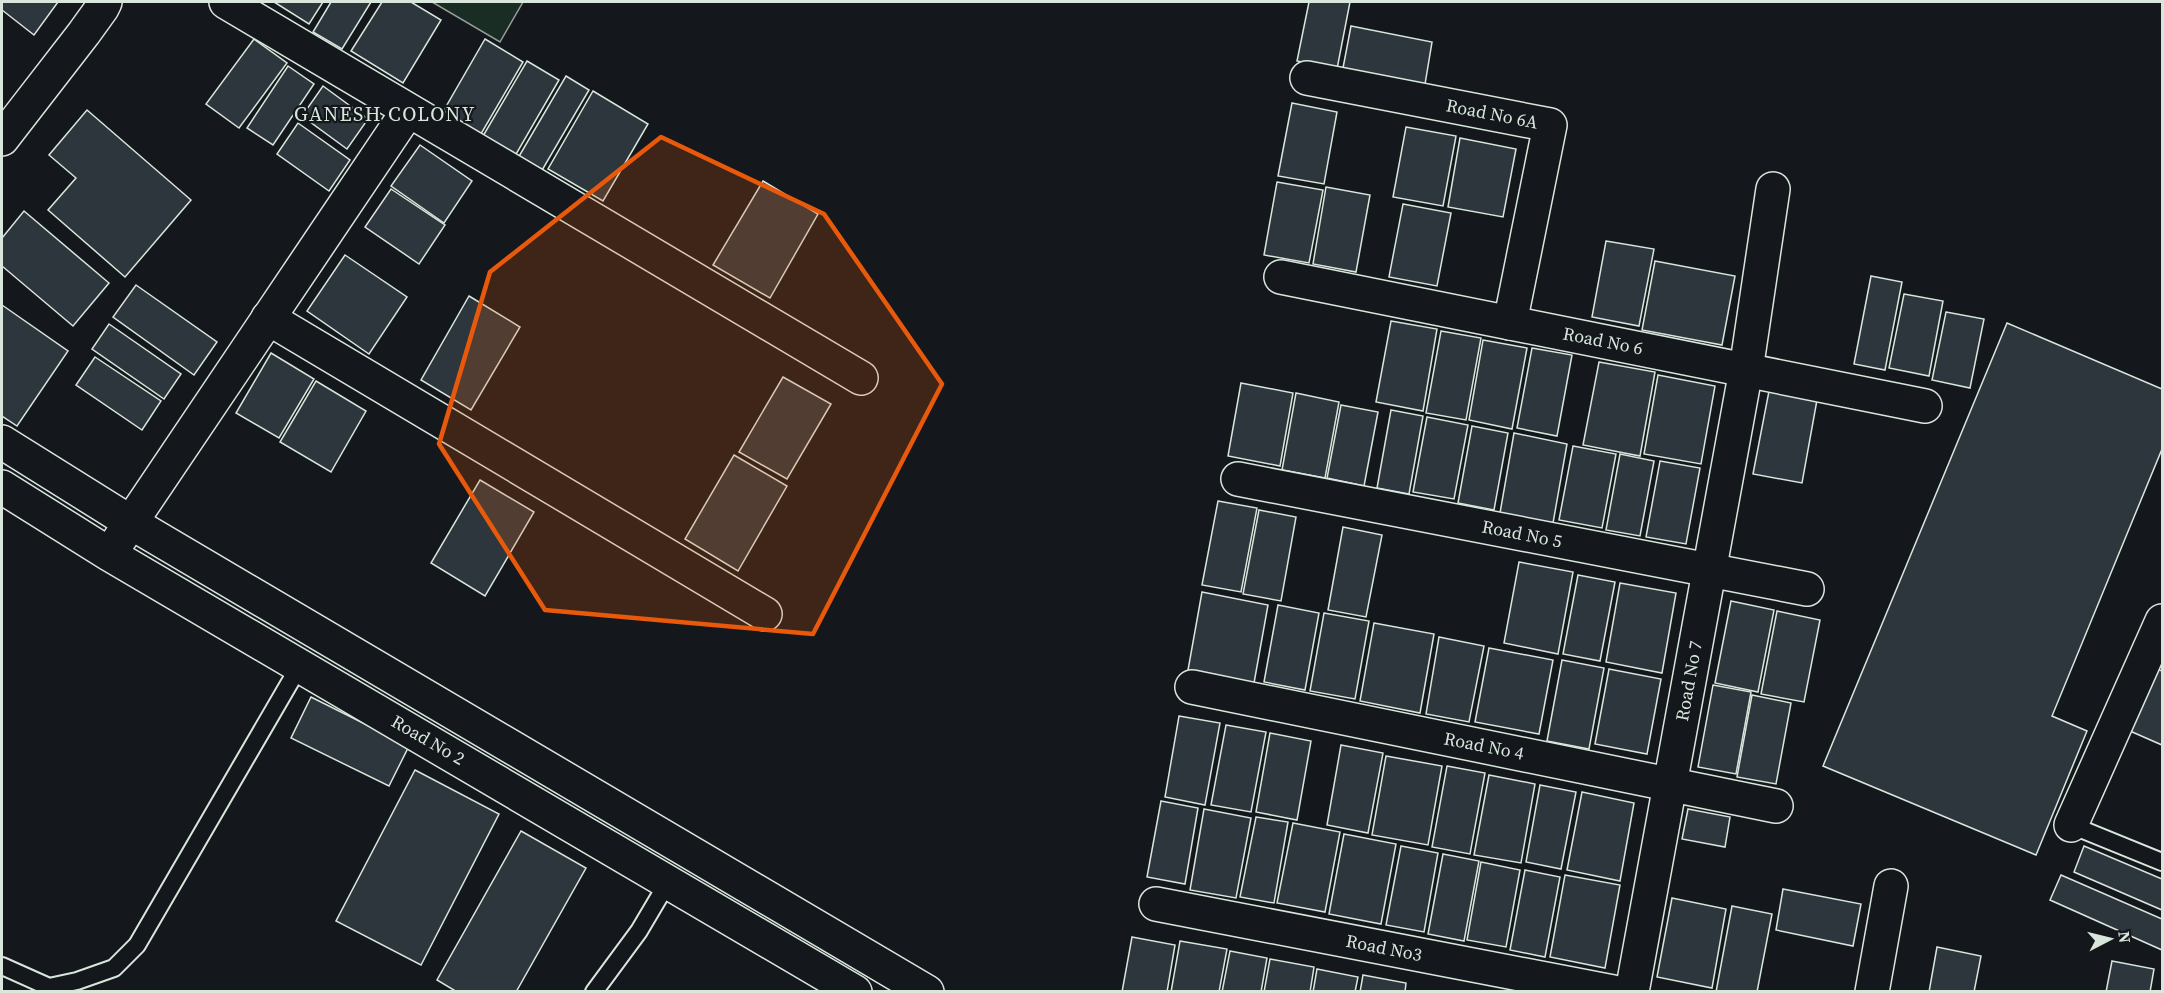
<svg xmlns="http://www.w3.org/2000/svg" width="2164" height="993" font-family="'Source Serif 4',serif">
<rect width="100%" height="100%" fill="#14181c"/>
<!-- green -->
<path fill="#1a2d24" stroke="#939e99" stroke-width="1.5" d="M432 2H523L500 42Z"/>
<!-- building -->
<g fill="#2c363c" stroke="#d8e6dc" stroke-width="1.5">
<path d="M2 2H58L34 35 2 10Z"/>
<path d="M274 2H323L309 24Z"/>
<path d="M331 2H371L342 49 313 32Z"/>
<path d="M382 2H411L441 20 403 83 351 51Z"/>
<path d="M1309 2H1350L1337 69 1297 61Z"/>
<path d="M1351 26 1432 42 1425 84 1343 68Z"/>
<path d="M254 39 287 63 239 128 206 104Z"/>
<path d="M485 39 523 62 478 139 440 117Z"/>
<path d="M527 61 559 80 515 156 483 136Z"/>
<path d="M288 66 314 84 273 145 247 128Z"/>
<path d="M566 76 589 90 541 172 518 158Z"/>
<path d="M323 86 368 119 347 149 302 116Z"/>
<path d="M593 91 648 124 603 201 548 169Z"/>
<path d="M1292 103 1337 112 1324 184 1278 176Z"/>
<path d="M87 110 191 200 125 277 48 210 76 178 49 155Z"/>
<path d="M298 123 350 160 329 191 277 154Z"/>
<path d="M1406 127 1456 136 1443 206 1393 197Z"/>
<path d="M1460 138 1516 149 1503 217 1448 207Z"/>
<path d="M420 145 472 181 444 223 391 186Z"/>
<path d="M763 181 818 214 770 298 713 265Z"/>
<path d="M1277 182 1323 190 1309 263 1264 255Z"/>
<path d="M1326 187 1370 195 1356 272 1313 264Z"/>
<path d="M391 189 445 225 419 264 365 227Z"/>
<path d="M1403 204 1451 213 1437 286 1389 277Z"/>
<path d="M24 211 109 283 73 326 2 266V238Z"/>
<path d="M1606 241 1654 249 1639 326 1592 317Z"/>
<path d="M345 255 407 297 369 354 307 311Z"/>
<path d="M1655 261 1735 276 1722 345 1642 330Z"/>
<path d="M1871 276 1902 282 1885 370 1854 364Z"/>
<path d="M136 285 217 342 194 375 113 317Z"/>
<path d="M1904 294 1943 301 1929 376 1889 368Z"/>
<path d="M469 296 520 327 471 410 421 380Z"/>
<path d="M2 305 68 351 17 426 2 416Z"/>
<path d="M1946 312 1984 319 1970 388 1932 380Z"/>
<path d="M1391 321 1437 329 1423 411 1376 402Z"/>
<path d="M2007 323 2162 389V449L2052 716 2087 731 2036 855 1823 766Z"/>
<path d="M109 324 181 374 164 399 92 349Z"/>
<path d="M1441 331 1481 338 1466 420 1426 413Z"/>
<path d="M1483 340 1527 348 1512 429 1469 420Z"/>
<path d="M1532 348 1572 355 1557 436 1517 428Z"/>
<path d="M271 353 314 379 279 438 236 413Z"/>
<path d="M95 357 161 401 142 430 76 385Z"/>
<path d="M1599 362 1655 372 1640 456 1583 445Z"/>
<path d="M1658 375 1715 386 1701 464 1644 454Z"/>
<path d="M783 377 831 404 787 479 739 452Z"/>
<path d="M316 381 366 411 331 472 280 442Z"/>
<path d="M1241 383 1293 393 1280 466 1228 456Z"/>
<path d="M1769 391 1817 400 1802 483 1753 474Z"/>
<path d="M1296 393 1339 402 1325 478 1282 470Z"/>
<path d="M1341 405 1378 412 1364 486 1327 478Z"/>
<path d="M1391 410 1423 416 1409 494 1377 488Z"/>
<path d="M1427 417 1468 425 1454 499 1413 492Z"/>
<path d="M1472 426 1508 433 1494 510 1458 503Z"/>
<path d="M1514 433 1567 444 1553 523 1500 513Z"/>
<path d="M1573 446 1616 454 1602 528 1559 520Z"/>
<path d="M1620 454 1654 461 1640 536 1606 530Z"/>
<path d="M734 455 787 486 738 571 685 539Z"/>
<path d="M1660 461 1700 468 1686 544 1646 537Z"/>
<path d="M480 480 534 512 485 596 431 563Z"/>
<path d="M1218 501 1257 508 1241 592 1202 585Z"/>
<path d="M1259 510 1296 517 1281 601 1243 594Z"/>
<path d="M1343 527 1382 535 1366 617 1328 610Z"/>
<path d="M1519 562 1573 572 1558 654 1504 643Z"/>
<path d="M1578 575 1615 582 1600 661 1563 654Z"/>
<path d="M1620 583 1676 593 1662 673 1606 662Z"/>
<path d="M1202 592 1268 605 1254 683 1188 670Z"/>
<path d="M1731 601 1774 610 1758 692 1715 683Z"/>
<path d="M1278 605 1319 613 1305 690 1264 682Z"/>
<path d="M1777 611 1820 620 1804 702 1761 694Z"/>
<path d="M1324 613 1369 621 1355 699 1310 691Z"/>
<path d="M1374 623 1434 634 1420 713 1360 701Z"/>
<path d="M1439 637 1484 646 1469 722 1426 714Z"/>
<path d="M1489 648 1553 660 1539 734 1475 722Z"/>
<path d="M1562 660 1604 668 1589 749 1547 741Z"/>
<path d="M2155 668 2162 671V745L2130 731Z"/>
<path d="M1609 669 1661 679 1647 754 1595 744Z"/>
<path d="M1713 685 1751 692 1736 774 1698 767Z"/>
<path d="M1752 695 1791 703 1776 784 1737 777Z"/>
<path d="M311 697 409 746 389 786 291 738Z"/>
<path d="M1179 716 1220 723 1205 805 1165 797Z"/>
<path d="M1226 725 1266 732 1251 812 1211 805Z"/>
<path d="M1270 733 1311 741 1297 820 1256 812Z"/>
<path d="M1341 745 1383 753 1368 833 1327 825Z"/>
<path d="M1386 756 1442 766 1428 845 1372 835Z"/>
<path d="M1447 766 1485 773 1470 854 1432 847Z"/>
<path d="M415 770 499 814 421 965 336 921Z"/>
<path d="M1489 775 1535 784 1521 863 1474 855Z"/>
<path d="M1540 785 1576 792 1561 869 1526 862Z"/>
<path d="M1582 792 1634 803 1620 881 1567 870Z"/>
<path d="M1161 801 1198 808 1185 884 1147 877Z"/>
<path d="M1204 809 1251 818 1236 898 1190 890Z"/>
<path d="M1688 809 1730 817 1725 847 1682 839Z"/>
<path d="M1256 817 1288 822 1274 903 1240 897Z"/>
<path d="M1293 823 1340 832 1325 912 1277 903Z"/>
<path d="M521 831 586 868 516 992H457L437 980Z"/>
<path d="M1344 834 1396 844 1381 924 1329 914Z"/>
<path d="M1401 846 1438 853 1424 932 1386 925Z"/>
<path d="M2084 846 2162 879V910L2074 872Z"/>
<path d="M1443 854 1479 861 1464 941 1428 934Z"/>
<path d="M1481 862 1520 870 1506 947 1467 940Z"/>
<path d="M1525 870 1560 877 1545 957 1510 950Z"/>
<path d="M1565 875 1620 885 1605 968 1550 957Z"/>
<path d="M2061 875 2162 919V950L2050 900Z"/>
<path d="M1783 889 1861 904 1853 946 1776 930Z"/>
<path d="M1672 898 1726 909 1712 988 1657 977Z"/>
<path d="M1732 906 1772 914 1757 992H1716Z"/>
<path d="M1132 937 1175 945 1167 992H1122Z"/>
<path d="M1180 941 1227 949 1219 992H1171Z"/>
<path d="M1937 947 1981 956 1974 992H1929Z"/>
<path d="M1230 951 1267 958 1261 992H1222Z"/>
<path d="M1270 959 1314 967 1310 992H1264Z"/>
<path d="M2112 961 2154 969 2150 992H2106Z"/>
<path d="M1317 969 1358 977 1355 992H1313Z"/>
<path d="M1363 975 1406 983 1405 992H1360Z"/>
</g>
<g fill="none" stroke-linecap="round" stroke-linejoin="round">
<!-- service casing -->
<g stroke="#d8e6dc" stroke-width="20">
<g id="service">
<path d="M2071 825 2162 862"/>
<path d="M2 966 49 987 77 981 114 968 137 945 300 665"/>
<path d="M594 992 639 931 668 882"/>
</g>
</g>
<!-- minor casing -->
<g stroke="#d8e6dc" stroke-width="36">
<g id="minor">
<path d="M226 2 861 378"/>
<path d="M1307 78 1550 125 1510 323"/>
<path d="M1281 277 1925 406"/>
<path d="M268 318 765 614"/>
<path d="M2 442 130 522 927 992"/>
<path d="M1238 479 1807 589"/>
<path d="M2 487 109 554 855 992"/>
<path d="M119 540 408 111"/>
<path d="M1192 687 1776 806"/>
<path d="M2071 825 2162 621"/>
<path d="M1156 904 1613 992"/>
<path d="M1632 992 1746 370 1773 189"/>
<path d="M1872 992 1891 886"/>
</g>
</g>
<!-- tertiary casing -->
<g stroke="#d8e6dc" stroke-width="36">
<path id="tertiary" d="M2 139 84 33 102 8 105 2"/>
</g>
<!-- service -->
<use href="#service" stroke="#14181c" stroke-width="16"/>
<!-- minor -->
<use href="#minor" stroke="#14181c" stroke-width="33"/>
<!-- tertiary -->
<use href="#tertiary" stroke="#14181c" stroke-width="33"/>
</g>
<!-- marked area -->
<path fill="#e8590c" fill-opacity="0.2" stroke="#e8590c" stroke-width="4.5" stroke-linejoin="round" d="M661 137 824 214 942 384 813 634 545 610 439 444 490 272Z"/>
<g text-anchor="middle" stroke-width="4.5" stroke-linejoin="round" paint-order="stroke">
<!-- street labels -->
<g font-size="18" fill="#d8e6dc" stroke="#14181c">
<text transform="translate(1492 114) rotate(11)" y="6">Road No 6A</text>
<text transform="translate(1603 341) rotate(11)" y="6">Road No 6</text>
<text transform="translate(1522 534) rotate(11)" y="6">Road No 5</text>
<text transform="translate(1689 681) rotate(-80)" y="6">Road No 7</text>
<text transform="translate(428 740) rotate(30)" y="6">Road No 2</text>
<text transform="translate(1484 746) rotate(11)" y="6">Road No 4</text>
<text transform="translate(1384 948) rotate(11)" y="6">Road No3</text>
</g>
<!-- neighbourhood labels -->
<g font-size="20" letter-spacing="1.5" fill="#d8e6dc" stroke="#14181c">
<text x="385" y="121">GANESH COLONY</text>
</g>
</g>
<!-- border -->
<rect width="2164" height="993" fill="none" stroke="#d8e6dc" stroke-width="6"/>
<!-- north arrow -->
<g transform="translate(2110 939) rotate(83)" stroke="#14181c" stroke-width="4.5" paint-order="stroke">
<path d="M0-4.5L10 22L0 15L-10 22Z" fill="#d8e6dc"/>
<text y="-9" font-size="16" font-weight="bold" text-anchor="middle" fill="#d8e6dc">N</text>
</g>
</svg>
